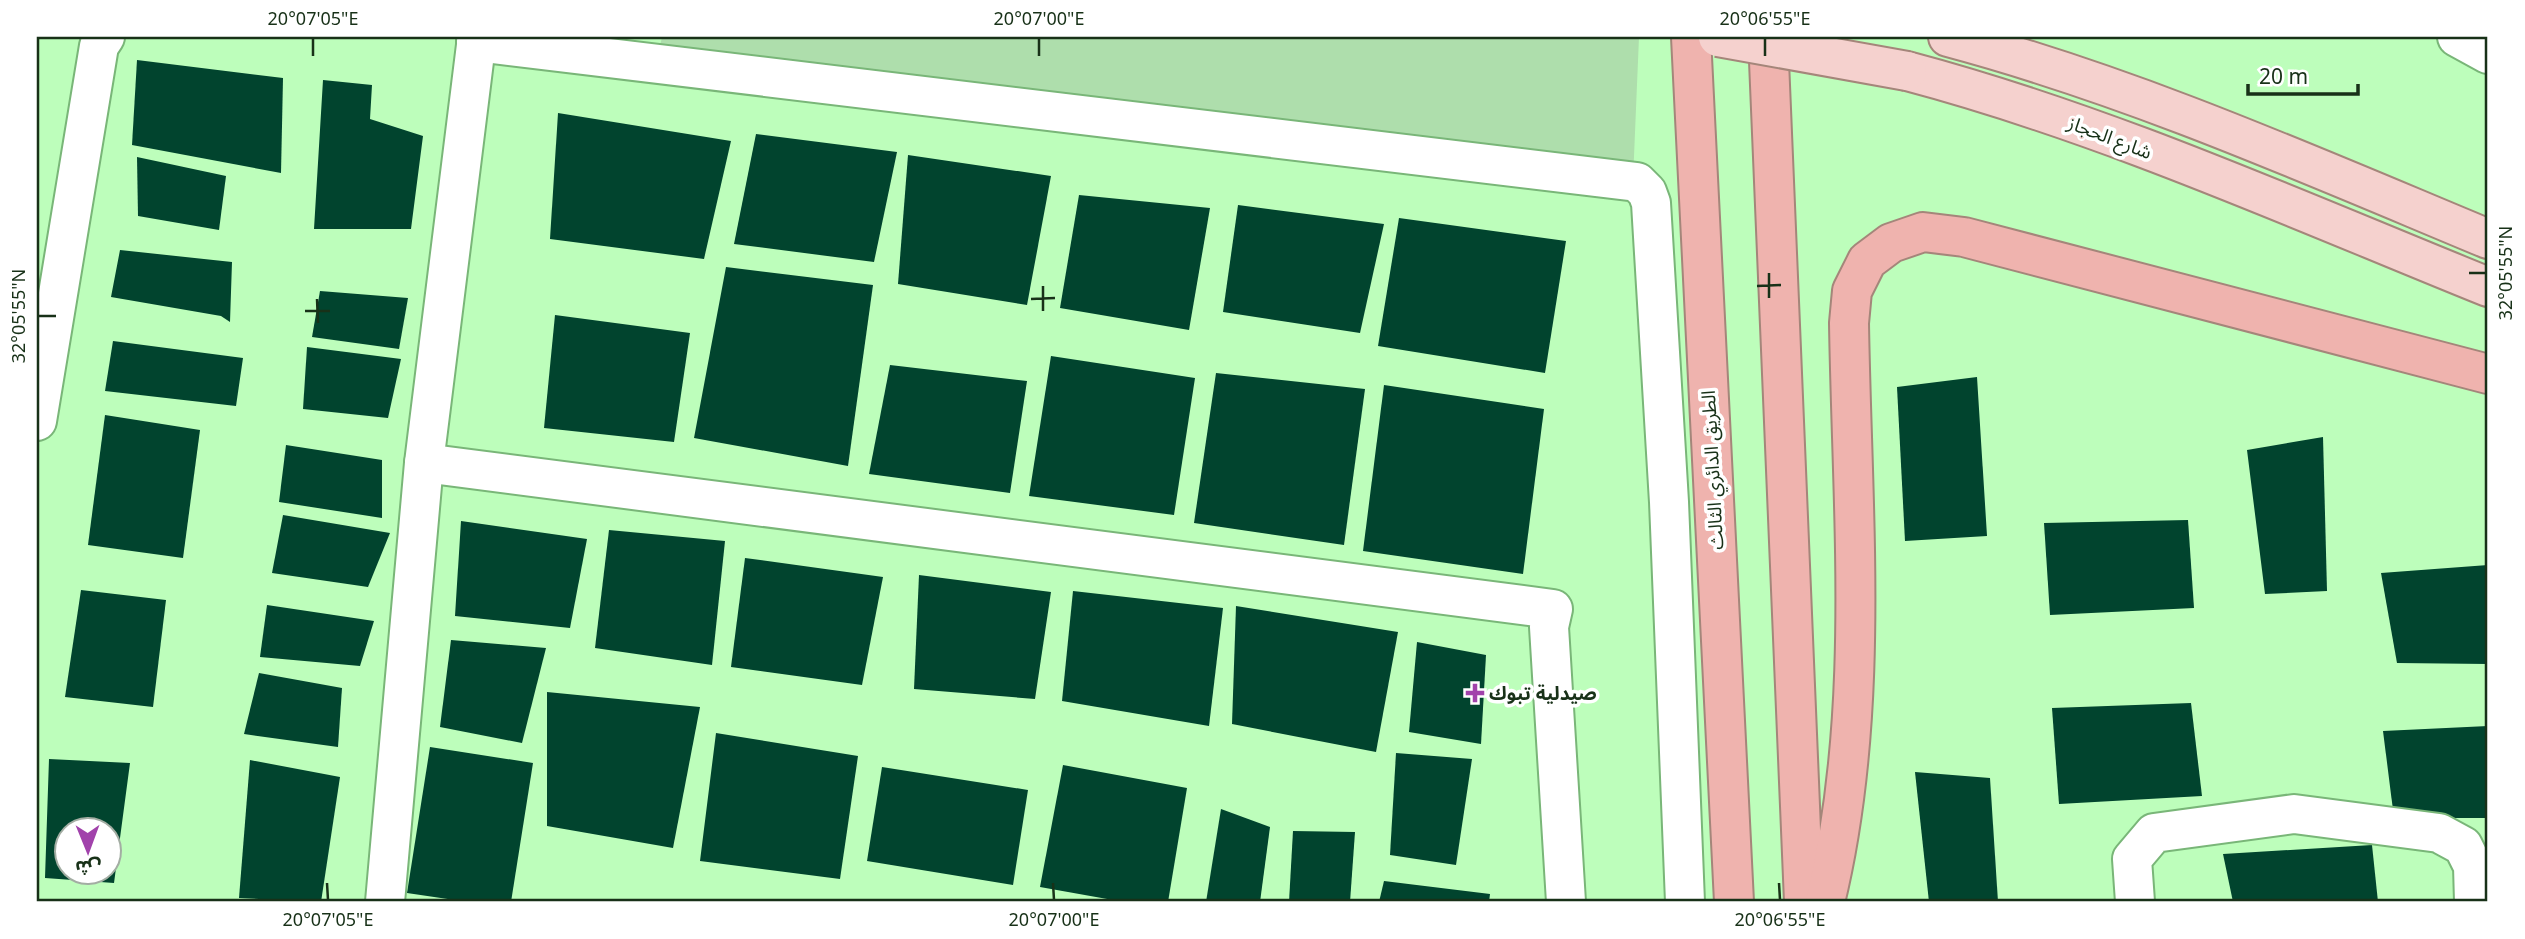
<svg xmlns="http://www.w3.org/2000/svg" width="2525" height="939" font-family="'Noto Sans','Noto Sans Arabic',sans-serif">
<rect width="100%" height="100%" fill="#bdfebb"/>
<!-- green -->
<path fill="#aedeac" d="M662 37H1639L1633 180 656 64Z"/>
<!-- building -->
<g fill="#01442e" fill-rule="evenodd">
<path d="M137 60 283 78 281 173 132 145Z"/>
<path d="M323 80 372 85 370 119 423 136 411 229H314Z"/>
<path d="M558 113 731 141 704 259 550 239Z"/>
<path d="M756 134 897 152 874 262 734 244Z"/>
<path d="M908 155 1051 176 1027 305 898 284Z"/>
<path d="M137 157 226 176 219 230 138 216Z"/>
<path d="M1079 195 1210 208 1189 330 1060 308Z"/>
<path d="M1238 205 1384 224 1360 333 1223 312Z"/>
<path d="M1399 218 1566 241 1545 373 1378 346Z"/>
<path d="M120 250 232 262 230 322 221 316 111 297Z"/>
<path d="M726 267 873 285 848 466 694 438Z"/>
<path d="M320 291 408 298 399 349 312 337Z"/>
<path d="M555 315 690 333 674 442 544 428Z"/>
<path d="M113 341 243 358 236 406 105 391Z"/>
<path d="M307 347 401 359 388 418 303 409Z"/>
<path d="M1051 356 1195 378 1174 515 1029 496Z"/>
<path d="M890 365 1027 381 1010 493 869 474Z"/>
<path d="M1216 373 1365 389 1344 545 1194 523Z"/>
<path d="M1977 377 1987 536 1905 541 1897 387Z"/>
<path d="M1384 385 1544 409 1523 574 1363 551Z"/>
<path d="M105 415 200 430 183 558 88 545Z"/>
<path d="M2323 437 2327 591 2265 594 2247 450Z"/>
<path d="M286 445 382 460V518L279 502Z"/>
<path d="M283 515 390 533 368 587 272 573Z"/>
<path d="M2188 520 2194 608 2050 615 2044 523Z"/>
<path d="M461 521 587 539 570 628 455 616Z"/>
<path d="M609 530 725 541 712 665 595 648Z"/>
<path d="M745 558 883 577 862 685 731 667Z"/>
<path d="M2488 565V664L2397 663 2381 573Z"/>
<path d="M919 575 1051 592 1035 699 914 689Z"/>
<path d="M81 590 166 600 153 707 65 697Z"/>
<path d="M1073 591 1223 608 1209 726 1062 701Z"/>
<path d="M267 605 374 621 360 666 260 657Z"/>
<path d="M1236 606 1398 632 1376 752 1232 724Z"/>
<path d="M451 640 546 648 522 743 440 727Z"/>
<path d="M1417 642 1486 655 1481 744 1409 732Z"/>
<path d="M259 673 342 688 338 747 244 734Z"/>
<path d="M547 692 700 707 673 848 547 826Z"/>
<path d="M2191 703 2202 796 2059 804 2052 708Z"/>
<path d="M2488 726V818H2394L2383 731Z"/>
<path d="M716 733 858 756 840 879 700 861Z"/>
<path d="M430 747 533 763 511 902H468L407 893Z"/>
<path d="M1396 753 1472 759 1456 865 1390 855Z"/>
<path d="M49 759 130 763 114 883 45 878ZM66 830H108V872H66Z"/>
<path d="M250 760 340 777 321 902 239 898Z"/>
<path d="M1063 765 1187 788 1168 902H1124L1040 887Z"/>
<path d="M882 767 1028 790 1013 885 867 861Z"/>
<path d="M1915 772 1990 778 1998 902H1929Z"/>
<path d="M1221 809 1270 827 1260 902H1206Z"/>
<path d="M1293 831 1355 832 1350 902H1289Z"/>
<path d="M2372 845 2378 902H2233L2223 854Z"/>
<path d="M1384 881 1490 894 1489 902H1379Z"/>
</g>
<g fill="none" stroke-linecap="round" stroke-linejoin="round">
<!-- minor casing -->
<g stroke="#79b678" stroke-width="42">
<g id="minor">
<path d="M2457 37 2488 54"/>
<path d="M476 42 1637 182 1647 192 1651 203 1669 502 1685 902"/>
<path d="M37 421 99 46 105 37"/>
<path d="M424 463 1553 609 1549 627 1566 902"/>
<path d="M385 902 424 463 477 37"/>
<path d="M2135 902 2132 859 2154 833 2294 814 2439 833 2463 846 2473 866 2474 902"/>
</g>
</g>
<!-- major casing -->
<g stroke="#a4867a" stroke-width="42">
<g id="major">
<path d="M1948 37C2135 87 2310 165 2488 239"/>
<path d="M1907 71C2107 124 2297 210 2488 287"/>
</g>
</g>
<!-- highway casing -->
<g stroke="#a4867a" stroke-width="42">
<g id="highway">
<path d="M1691 37 1734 902"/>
<path d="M1768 37 1804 902"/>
<path d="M1825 902C1871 714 1852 515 1849 323L1852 291 1867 261 1891 243 1923 232 1964 237 2488 374"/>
</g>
</g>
<!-- minor -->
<use href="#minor" stroke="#fff" stroke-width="38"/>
<!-- major -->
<use href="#major" stroke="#f5d1ce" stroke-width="38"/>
<!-- highway -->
<use href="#highway" stroke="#efb3ae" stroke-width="38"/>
<!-- major-bridge casing -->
<g stroke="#a4867a" stroke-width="42" stroke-linecap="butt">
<path id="major-bridge" d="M1718 37 1907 71"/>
</g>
<!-- major-bridge -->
<use href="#major-bridge" stroke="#f5d1ce" stroke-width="38"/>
</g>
<!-- ticks -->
<path fill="none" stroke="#183118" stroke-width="2.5" d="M313 38V56M1039 38V56M1765 38V56M1769 273V298M2469 273H2486M1043 286V311M1757 286 1781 285M317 299 318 323M1031 299 1055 298M305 311H330M38 316H56M327 883 328 900M1053 883 1054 900M1779 883 1780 900"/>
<!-- markers -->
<path fill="#a142ab" stroke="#fff" stroke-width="2.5" d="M1471.5 682.5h7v7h7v7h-7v7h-7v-7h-7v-7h7z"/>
<g text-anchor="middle" stroke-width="7" stroke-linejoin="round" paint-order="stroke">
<!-- street labels -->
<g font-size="19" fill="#183118" stroke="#fff">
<text transform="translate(2110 137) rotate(21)" y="7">شارع الحجاز</text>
<text transform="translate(1712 470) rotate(-93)" y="7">الطريق الدائري الثالث</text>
</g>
<!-- poi labels -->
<g font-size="19" font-weight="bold" fill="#183118" stroke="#fff" text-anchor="start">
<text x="1489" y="700">صيدلية تبوك</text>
</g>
</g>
<!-- border -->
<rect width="2525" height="939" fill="none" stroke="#ffffff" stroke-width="77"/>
<!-- north arrow -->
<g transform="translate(88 851) rotate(179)"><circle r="33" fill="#ffffff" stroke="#a3ada3" stroke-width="2"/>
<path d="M0-5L12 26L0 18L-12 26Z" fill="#a142ab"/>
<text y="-10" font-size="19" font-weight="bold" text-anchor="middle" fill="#183118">ش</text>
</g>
<!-- scale -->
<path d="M2248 84v10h110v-10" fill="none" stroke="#183118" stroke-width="3.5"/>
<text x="2259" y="84" font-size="21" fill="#183118" stroke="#ffffff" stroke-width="5" paint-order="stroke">20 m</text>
<rect x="38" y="38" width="2448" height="862" fill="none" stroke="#183118" stroke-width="2.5"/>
<g font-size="18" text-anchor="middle" fill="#183118">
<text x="313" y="25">20°07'05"E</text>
<text x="1039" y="25">20°07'00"E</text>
<text x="1765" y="25">20°06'55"E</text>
<text transform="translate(2506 273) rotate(-90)" y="6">32°05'55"N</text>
<text transform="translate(19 316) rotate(-90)" y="6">32°05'55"N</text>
<text x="328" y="926">20°07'05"E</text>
<text x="1054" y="926">20°07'00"E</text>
<text x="1780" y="926">20°06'55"E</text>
</g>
</svg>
